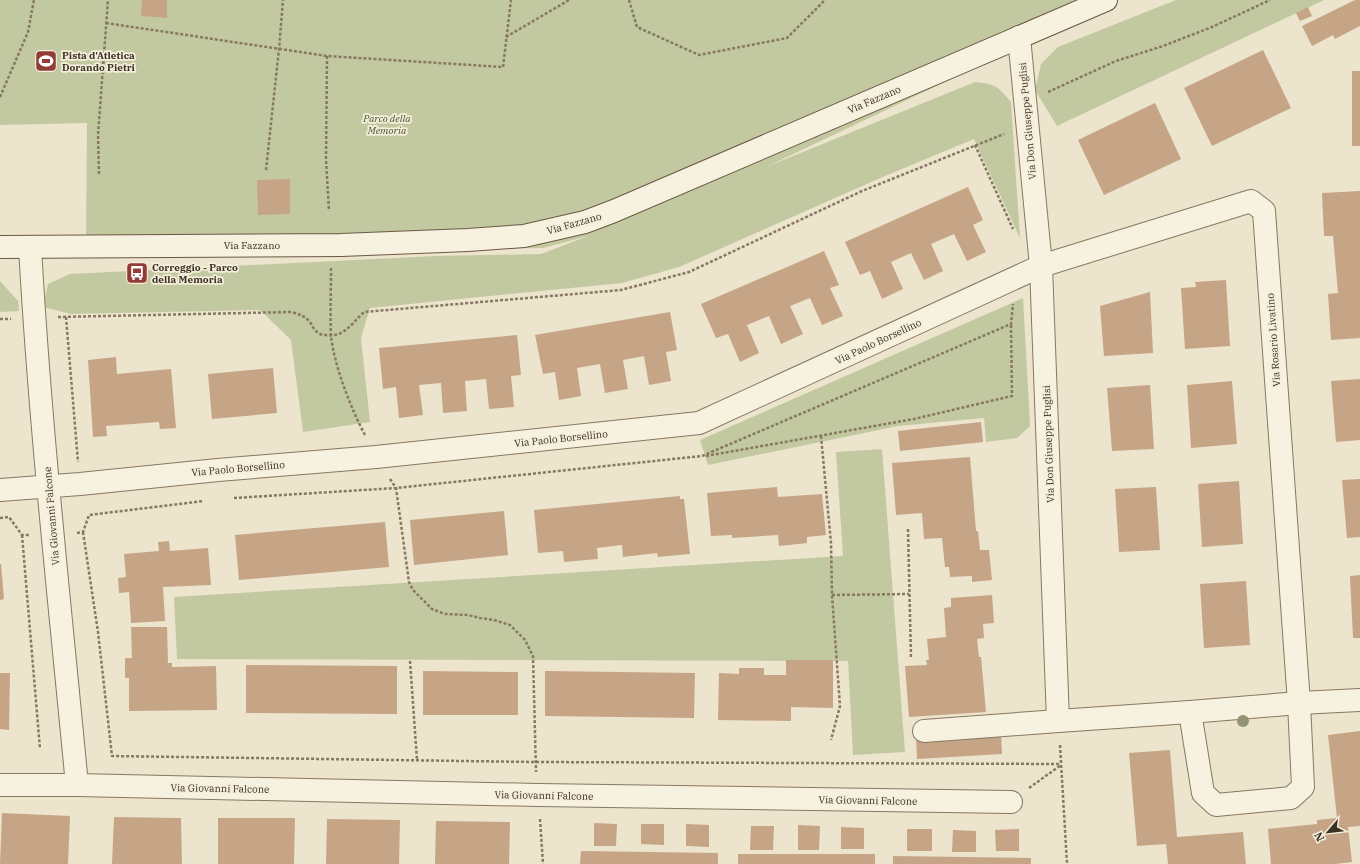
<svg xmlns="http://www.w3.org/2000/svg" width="1360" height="864" font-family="'IBM Plex Serif',serif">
<rect width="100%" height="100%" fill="#ece4cc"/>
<!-- green -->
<g fill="#c2c9a1">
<path d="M0 0H1097L1029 42 766 167 975 82C995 84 998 86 1011 102L1020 238 974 139 885 176 679 267 622 283 370 308 361 338 370 422 303 432 291 340 260 310 71 314 43 307 48 284 70 274 436 256 541 254 588 236 543 248 339 249 86 244 87 123 0 125Z"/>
<path d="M1176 0H1324L1057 126 1035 90 1041 64 1058 47Z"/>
<path d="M0 281 18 301 19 311 0 312Z"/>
<path d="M1023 298 1030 426 1017 438 986 442 984 418 898 426 708 465 700 440Z"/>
<path d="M882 449 905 752 853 755 848 661 177 659 174 597 843 556 836 452Z"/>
</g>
<!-- building -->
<g fill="#c6a586">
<path d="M142 0H167V18L141 16Z"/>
<path d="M1355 0H1360V26L1335 39 1333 35 1312 46 1302 26Z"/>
<path d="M1308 7 1312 16 1300 21 1296 13Z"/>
<path d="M1263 50 1291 108 1212 146 1184 88Z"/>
<rect x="1352" y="71" width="8" height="75"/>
<path d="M1155 103 1181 159 1104 195 1078 140Z"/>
<path d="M290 179V214L258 215 257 180Z"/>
<path d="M968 187 983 220 973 225 986 252 967 261 954 234 931 244 943 271 924 280 911 253 891 262 903 289 882 299 870 271 860 275 845 242Z"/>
<path d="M1360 191V338L1331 340 1328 294 1338 293 1333 236H1324L1322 193Z"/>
<path d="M824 251 839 285 830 288 843 316 822 325 810 298 790 306 803 334 781 344 769 316 747 325 759 353 740 362 728 334 716 338 701 304Z"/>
<path d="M1226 280 1230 346 1185 349 1181 288 1196 287 1195 282Z"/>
<path d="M1150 292 1153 353 1104 356 1100 306Z"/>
<path d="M670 312 677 350 666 352 671 381 649 385 644 356 623 360 628 389 605 393 600 364 577 368 581 396 559 400 555 372 543 374 535 335Z"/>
<path d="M517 335 521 375 511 376 514 407 489 409 486 379 465 381 467 411 443 413 441 383 419 385 423 415 399 418 396 387 383 389 379 348Z"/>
<path d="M116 357 117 374 171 369 176 428 160 429 159 422 106 426 107 436 93 437 88 360Z"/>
<path d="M273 368 277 413 212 419 208 374Z"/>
<path d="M1360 379V440L1336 442 1331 381Z"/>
<path d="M1232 381 1237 444 1191 448 1187 385Z"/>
<path d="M1150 385 1154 449 1112 451 1107 388Z"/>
<path d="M981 422 983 442 900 451 898 431Z"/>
<path d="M970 457 976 531H978L980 550H989L992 580 972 582V576L950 577 949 567H945L942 538 924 539 922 513 896 515 892 463Z"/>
<path d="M1360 479V537L1347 538 1342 480Z"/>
<path d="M1239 481 1243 544 1202 547 1198 484Z"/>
<path d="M777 487 778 497 822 494 826 535 807 537V543L779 546 778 535 732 538V535L711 536 707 493Z"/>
<path d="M1156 487 1160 550 1119 552 1115 489Z"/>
<path d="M680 496V499H684L690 554 658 557 657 553 623 557 622 545 597 548 598 559 564 562 563 551 538 553 534 510Z"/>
<path d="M504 511 508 555 414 565 410 520Z"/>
<path d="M385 522 389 567 239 580 235 535Z"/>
<path d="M169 541 170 551 208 548 211 585 163 587 165 621 131 623 129 592 119 593 118 578 126 577 124 554 159 551 158 542Z"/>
<path d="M0 564H1L4 599 0 600Z"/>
<path d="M1360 575V638H1353L1350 576Z"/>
<path d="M1246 581 1250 645 1204 648 1200 584Z"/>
<path d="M992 595 994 623 983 624 984 638 977 639 979 657H981L986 712 909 717 905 666 927 665 926 660H929L927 639 946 637 944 608 951 607V598Z"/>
<path d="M131 627H167L168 663H172V667L216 666 217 710 129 711V678H125V658H132Z"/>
<path d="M786 660H833V708L791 707V721L718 720 719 673 739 674V668H764V675H786Z"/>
<path d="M246 665 397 666V714L246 713Z"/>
<path d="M423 671 518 672V715H423Z"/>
<path d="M545 671 695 673 694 718 545 716Z"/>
<path d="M0 673H10L9 730 0 729Z"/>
<path d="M1360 731V826L1348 827 1352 862 1335 864H1271L1268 829 1317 824V820L1337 818 1328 735Z"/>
<path d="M1001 733 1002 754 917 759 916 737Z"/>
<path d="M1170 750 1177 837 1243 832 1246 864H1168L1166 844 1137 846 1129 753Z"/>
<path d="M2 813 70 816 68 864H0Z"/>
<path d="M114 817 181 818 182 864H112Z"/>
<path d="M218 818H295L294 864H218Z"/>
<path d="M327 819 400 820 399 864H326Z"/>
<path d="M436 821 510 822 509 864H435Z"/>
<path d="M594 823 617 824 616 846H594Z"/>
<path d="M641 824H664V845L641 844Z"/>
<path d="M686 824 709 825V847L686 846Z"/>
<path d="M798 825 820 826 819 850H798Z"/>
<path d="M751 826H774L773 850H750Z"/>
<path d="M841 827 864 828V849H841Z"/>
<rect x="907" y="829" width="25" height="22"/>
<path d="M1019 829V851H996L995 830Z"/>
<path d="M953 830 976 831V852H952Z"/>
<path d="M581 851 718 853V864H580Z"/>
<rect x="738" y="854" width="137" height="10"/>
<path d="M893 856 1031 858V864H893Z"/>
</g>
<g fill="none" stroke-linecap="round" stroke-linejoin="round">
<!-- street casing -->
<g stroke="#877861" stroke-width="24">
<g id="street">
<path d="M1019 37 1041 266 1058 721 1190 712 1299 703 1360 700"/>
<path d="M30 247C40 427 60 606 77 785"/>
<path d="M0 490 80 484 218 470 376 457 699 423 1041 266 1251 201 1264 211 1299 703 1303 787 1291 798 1216 805 1203 793 1190 712"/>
<path d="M924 731 1058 721"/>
<path d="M0 785H77L538 795 1011 802"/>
</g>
</g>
<!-- secondary casing -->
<g stroke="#6a5944" stroke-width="24">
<path id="secondary" d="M0 247 341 245 468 240 524 236 585 222 614 211 1106 0"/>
</g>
<!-- path -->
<g stroke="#877861" stroke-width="2.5" stroke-dasharray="3 2" stroke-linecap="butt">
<path d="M629 0 637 27 699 55 787 38 825 0"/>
<path d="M106 23 327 56 503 67 511 0"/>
<path d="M506 37 569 0"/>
<path d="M327 56 326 159 329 211"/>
<path d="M1048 92 1116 61 1163 46 1212 27 1270 0"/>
<path d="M0 97 28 32 34 0"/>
<path d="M975 145 1013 229"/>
<path d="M266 170 279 49 283 0"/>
<path d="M99 174 98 135 108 0"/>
<path d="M331 268C331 290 330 313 331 336 334 365 351 409 365 435"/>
<path d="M58 317 291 312C299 314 305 316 310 322 312 325 313 328 315 330 319 334 321 335 326 335 344 338 352 323 364 312L621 290 689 272 862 191 1004 134"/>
<path d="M66 317 78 462"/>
<path d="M0 319H11"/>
<path d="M821 436 831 543 832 595 840 706 831 740"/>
<path d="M706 456 914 419 1012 396 1011 324"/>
<path d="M390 479 396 488 409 582 413 590 432 609 445 614 468 615 480 618 494 620 510 625 525 640 533 656 536 772"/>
<path d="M234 498 396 488 702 456 1011 324 1013 304"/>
<path d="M0 518 9 517 22 535H30"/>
<path d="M908 529 911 658"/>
<path d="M83 532 98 632 112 756 535 762 1061 764"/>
<path d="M77 533 83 532 89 515 204 501"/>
<path d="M22 535 40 749"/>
<path d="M832 595 909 594"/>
<path d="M410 661 417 760"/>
<path d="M1060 745 1067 864"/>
<path d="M1029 788 1061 765"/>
<path d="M540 819 543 864"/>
</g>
<!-- street -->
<use href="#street" stroke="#f7f1df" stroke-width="22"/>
<!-- secondary -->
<use href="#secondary" stroke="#f7f1df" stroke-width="22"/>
</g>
<!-- trees -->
<circle fill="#919574" cx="1243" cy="721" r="6"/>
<!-- icons -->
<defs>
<g id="stadium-square" transform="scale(1.15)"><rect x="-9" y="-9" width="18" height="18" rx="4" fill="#913c37" stroke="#f4eedb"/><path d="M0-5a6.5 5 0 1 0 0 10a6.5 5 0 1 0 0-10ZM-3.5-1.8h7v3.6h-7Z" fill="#fff"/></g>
<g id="bus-square" transform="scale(1.15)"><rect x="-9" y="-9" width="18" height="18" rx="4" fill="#913c37" stroke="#f4eedb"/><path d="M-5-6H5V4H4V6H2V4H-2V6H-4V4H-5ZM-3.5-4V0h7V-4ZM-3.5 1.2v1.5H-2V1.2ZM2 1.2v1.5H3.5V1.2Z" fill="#fff"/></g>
</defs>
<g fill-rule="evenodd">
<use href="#stadium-square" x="46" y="61"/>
<use href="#bus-square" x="137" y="273"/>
</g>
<g text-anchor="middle" stroke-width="3.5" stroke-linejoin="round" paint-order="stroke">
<!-- poi labels -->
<g font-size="10" font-weight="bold" fill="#3a3023" stroke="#f4eedb" text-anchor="start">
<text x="62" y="59">Pista d'Atletica<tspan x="62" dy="12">Dorando Pietri</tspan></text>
<text x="152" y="271">Correggio - Parco<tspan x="152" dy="12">della Memoria</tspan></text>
</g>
<!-- street labels -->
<g font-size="10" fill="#3a3023" stroke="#f4eedb">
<text transform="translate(874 99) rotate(-23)" y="4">Via Fazzano</text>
<text transform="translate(1027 121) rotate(-95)" y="4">Via Don Giuseppe Puglisi</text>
<text transform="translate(574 223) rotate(-16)" y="4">Via Fazzano</text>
<text x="252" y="249">Via Fazzano</text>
<text transform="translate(1273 340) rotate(-94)" y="4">Via Rosario Livatino</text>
<text transform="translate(878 341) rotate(-25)" y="4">Via Paolo Borsellino</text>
<text transform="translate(561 438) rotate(-6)" y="4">Via Paolo Borsellino</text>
<text transform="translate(1048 444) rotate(-92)" y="4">Via Don Giuseppe Puglisi</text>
<text transform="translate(238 468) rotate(-5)" y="4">Via Paolo Borsellino</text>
<text transform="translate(51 516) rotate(-95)" y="4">Via Giovanni Falcone</text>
<text transform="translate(220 788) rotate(1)" y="4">Via Giovanni Falcone</text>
<text transform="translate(544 795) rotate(1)" y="4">Via Giovanni Falcone</text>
<text transform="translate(868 800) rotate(1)" y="4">Via Giovanni Falcone</text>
</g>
<!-- park labels -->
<g font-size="10" font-style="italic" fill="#47542c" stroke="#f4eedb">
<text x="387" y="122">Parco della<tspan x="387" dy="12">Memoria</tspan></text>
</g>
</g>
<!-- north arrow -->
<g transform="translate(1328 832) rotate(242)" stroke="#f4eedb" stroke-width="3" paint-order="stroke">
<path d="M0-3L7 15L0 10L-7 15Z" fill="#3a3023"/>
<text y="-6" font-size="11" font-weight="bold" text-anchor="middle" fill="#3a3023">N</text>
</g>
</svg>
